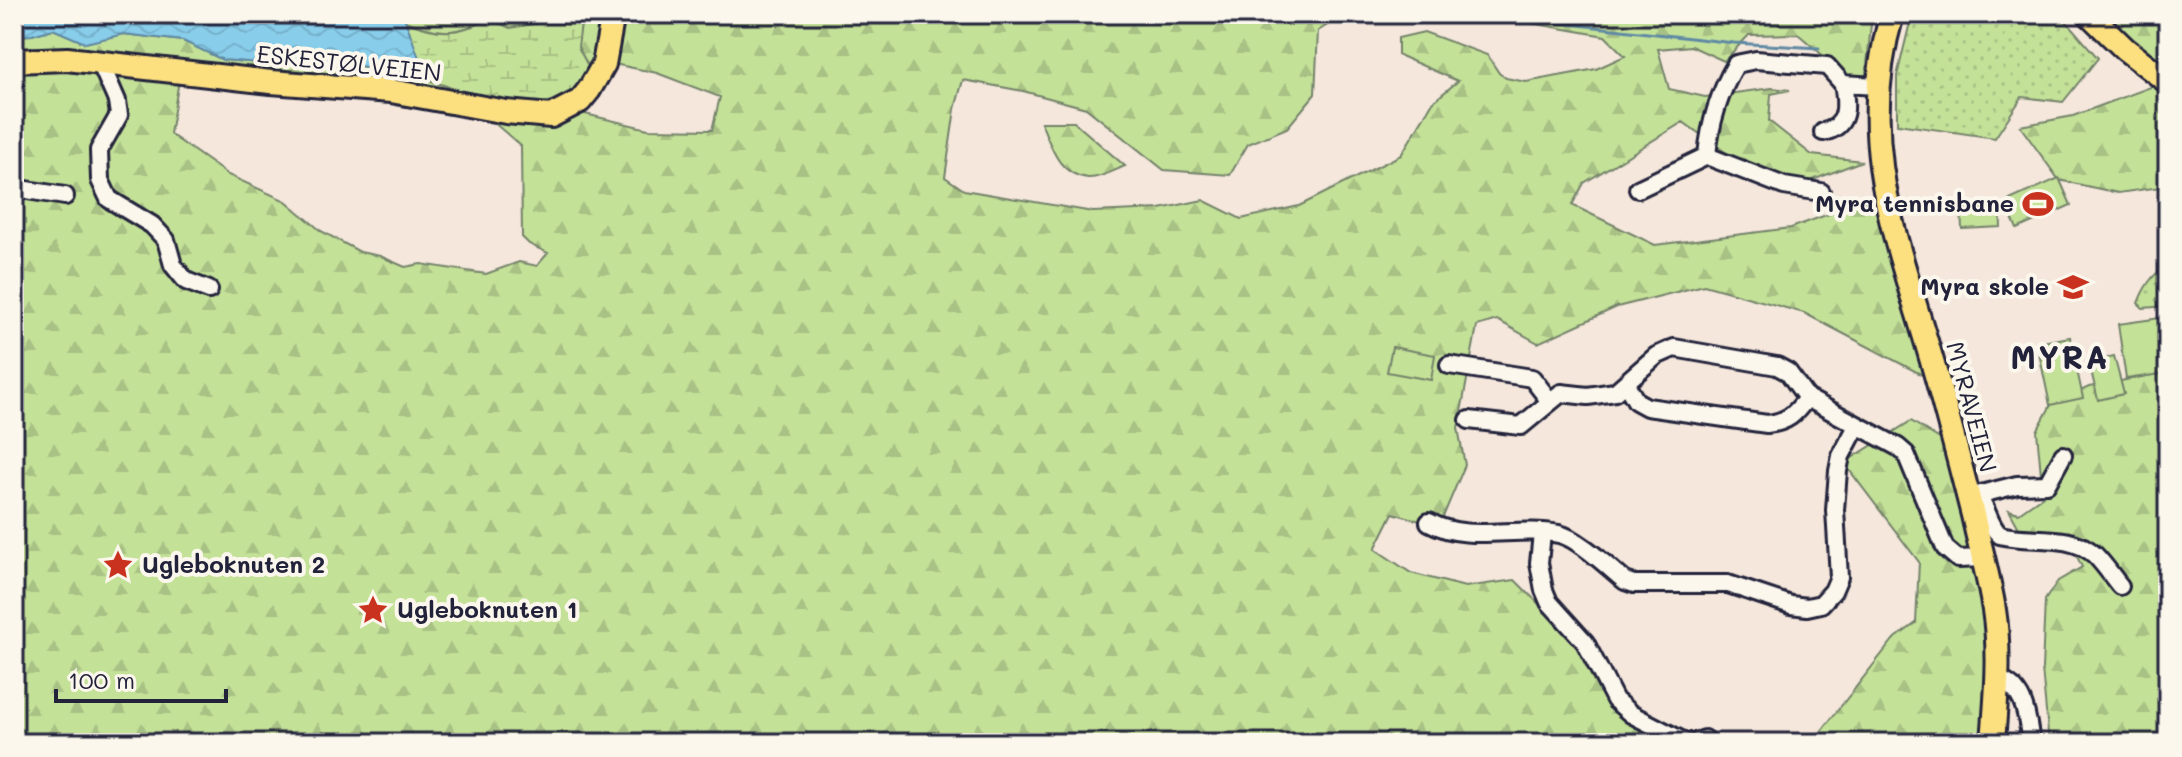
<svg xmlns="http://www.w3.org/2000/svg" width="2182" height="757" font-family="Mali,sans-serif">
<defs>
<pattern id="forest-firs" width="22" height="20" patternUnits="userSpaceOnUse" patternTransform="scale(2)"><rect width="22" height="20" fill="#c4e198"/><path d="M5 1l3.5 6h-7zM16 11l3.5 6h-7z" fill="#a8c184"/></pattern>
<pattern id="wetland-marsh" width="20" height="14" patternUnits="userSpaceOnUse" patternTransform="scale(2)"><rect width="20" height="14" fill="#c4e198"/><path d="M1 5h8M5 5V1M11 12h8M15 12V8" fill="none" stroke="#a8c184"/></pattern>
<pattern id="park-dots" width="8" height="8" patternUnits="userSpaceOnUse" patternTransform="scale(2)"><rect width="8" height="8" fill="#c4e198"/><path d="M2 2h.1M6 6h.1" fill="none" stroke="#a8c184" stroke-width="1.8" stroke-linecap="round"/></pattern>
<pattern id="water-waves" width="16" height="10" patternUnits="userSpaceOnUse" patternTransform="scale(2)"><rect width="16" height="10" fill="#88cdea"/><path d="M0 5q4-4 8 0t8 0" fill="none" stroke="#75b0ca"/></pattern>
</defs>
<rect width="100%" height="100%" fill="#f5e7db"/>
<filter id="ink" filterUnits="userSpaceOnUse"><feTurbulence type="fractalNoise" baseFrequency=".0125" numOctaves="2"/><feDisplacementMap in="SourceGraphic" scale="16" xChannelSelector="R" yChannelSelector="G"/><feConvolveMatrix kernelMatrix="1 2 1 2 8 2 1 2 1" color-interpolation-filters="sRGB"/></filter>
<g filter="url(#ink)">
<!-- forest -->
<g fill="url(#forest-firs)" stroke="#73826a" stroke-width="2" fill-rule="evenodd">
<path d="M403 14H494L499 19 559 20 570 14H1345L1318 31 1315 94 1287 128 1248 144 1230 175 1164 170 1086 108 1023 91 963 80 955 109 945 177 964 190 1093 212 1160 209 1203 200 1241 219 1299 206 1401 155 1433 102 1458 81 1398 55V38L1424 32 1487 55 1499 73 1506 78 1526 82 1596 69 1625 56 1605 36 1480 14H1872L1865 84 1849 78 1798 34 1749 35 1724 61 1691 46 1658 49 1669 89 1705 97 1772 88 1790 90 1771 94 1769 121 1812 155 1862 161 1800 185 1742 164 1683 122 1584 183 1572 205 1655 245 1791 228 1875 197 1930 379 1804 313 1704 285 1617 307 1538 343 1497 320 1477 326 1458 428 1465 465 1443 517 1423 522 1393 513 1375 549 1411 573 1465 587 1515 580 1579 644 1621 713 1673 743H14V123L25 116 14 109V36L32 35 53 29 85 43 123 34 183 41 223 60 260 63 329 59 388 72 410 73 491 101 587 66 578 47 545 22 510 28 490 19C455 35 440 35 404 21ZM609 63 657 73 720 97 712 130 648 129 585 114 587 93ZM181 68 471 103 521 146 522 237 529 244 548 253 537 266 519 262 486 274 421 264 405 267 380 256 360 252 321 231 286 201 228 175 170 134Z"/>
<path d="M2076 14H2168V186L2118 193 2059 180 2020 126 2073 116 2159 84Z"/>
<path d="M1041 122H1074L1125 166C1115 170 1099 179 1088 178 1058 175 1051 146 1041 122Z"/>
<path d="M2168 372V743H2049L2042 669 2045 600 2058 581 2082 567 2073 548 2020 530 2009 510 2019 513 2043 496 2037 431 2051 405 2089 387Z"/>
<path d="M1911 421 1946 443 1990 575 1993 743H1812L1893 640 1916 623 1919 562 1844 463Z"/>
</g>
<!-- wetland -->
<path fill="url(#wetland-marsh)" stroke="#73826a" stroke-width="2" d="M490 19 510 28 545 22 581 24 578 47 588 66C585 73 583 84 578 89 544 127 463 91 423 78V69L404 21C440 35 455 35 490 19Z"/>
<!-- park -->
<g fill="url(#park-dots)" stroke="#73826a" stroke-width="2">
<path d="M1912 14H2060L2098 58 2063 102 2022 97 1995 138 1897 124V76Z"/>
<path d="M2161 270H2168V306L2143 308 2138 303C2143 290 2149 278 2161 270Z"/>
</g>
<!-- pitch -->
<g fill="#c4e198" stroke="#73826a" stroke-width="2">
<path d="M2059 178 2071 205 2017 229 2005 202Z"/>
<path d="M2000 207 2001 227 1962 229 1961 209Z"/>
<path d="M2168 317V373L2126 379 2118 324Z"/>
<path d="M2070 337 2083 398 2050 405 2037 343Z"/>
<path d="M1392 347 1435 355 1431 380 1387 372Z"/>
<path d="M2114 356 2124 394 2098 400 2089 362Z"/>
</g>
<!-- water -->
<path fill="url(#water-waves)" stroke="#5f89a4" stroke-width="2" d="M14 14H403L423 69V78L410 73 388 72 329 59 260 63 223 60 183 41 124 34 85 43 53 29 32 35 14 36Z"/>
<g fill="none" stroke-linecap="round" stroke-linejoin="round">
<!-- stream -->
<path stroke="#5f89a4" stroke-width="3" d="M1417 14 1535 20 1734 43 1819 48"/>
<!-- minor casing -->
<g stroke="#22223b" stroke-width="22">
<g id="minor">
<path d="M100 62 117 101 119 115 99 150 100 180 109 199 152 225 166 240 173 265 186 281 209 290"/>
<path d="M1823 132C1849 127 1847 105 1843 84"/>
<path d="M14 188 65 196"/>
<path d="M1638 189 1707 156"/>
<path d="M1821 192 1784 186 1707 156C1710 122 1719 93 1736 64L1756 60 1827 66 1843 84 1877 86"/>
<path d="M1449 365 1532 378 1549 400"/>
<path d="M1807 398 1898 447 1906 454 1945 548 1958 559 1983 558"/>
<path d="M1469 420 1521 426 1561 393 1588 396 1615 392 1656 356 1674 348 1777 366 1788 372 1807 398C1795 414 1788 422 1767 424L1647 407 1636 401 1626 384"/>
<path d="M1968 492 1977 495 2017 485 2047 484 2063 455"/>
<path d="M1977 495C1988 507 1988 525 2000 535 2031 543 2070 532 2095 555 2104 564 2112 576 2120 586"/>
<path d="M1429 522C1469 544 1516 525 1559 534 1578 538 1609 568 1625 581L1634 584H1728L1791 605 1807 607 1821 604 1833 591 1839 577 1835 510 1838 471 1841 456 1857 426"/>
<path d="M1542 533 1539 563 1544 590 1549 602 1585 642 1615 700 1631 714 1685 742 1693 743 1705 739"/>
<path d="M1997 679C2026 687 2027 718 2031 743"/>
</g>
</g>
<!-- major casing -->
<g stroke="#22223b" stroke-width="28">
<g id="major">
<path d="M1892 14C1856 138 1894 233 1929 351 1945 405 1959 460 1973 515 1980 547 1989 578 1994 610 2001 654 1996 699 1993 743"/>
<path d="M2089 14 2125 49 2168 82"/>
<path d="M14 61 67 59 271 82 391 91 506 112 551 116 580 101 589 90 604 64 613 14"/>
</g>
</g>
<!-- minor -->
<use href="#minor" stroke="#fbf7ec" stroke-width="16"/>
<!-- major -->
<use href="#major" stroke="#fce080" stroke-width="22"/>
</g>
</g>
<!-- icons -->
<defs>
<g id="stadium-bare" transform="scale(2.4)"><path d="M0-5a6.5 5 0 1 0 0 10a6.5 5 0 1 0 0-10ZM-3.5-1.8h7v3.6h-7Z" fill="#c8321e" stroke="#fbf7ec" stroke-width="2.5" paint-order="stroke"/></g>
<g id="school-bare" transform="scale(2.4)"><path d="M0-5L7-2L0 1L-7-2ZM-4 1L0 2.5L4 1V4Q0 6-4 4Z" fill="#c8321e" stroke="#fbf7ec" stroke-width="2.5" paint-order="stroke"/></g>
<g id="sight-bare" transform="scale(2.4)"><path d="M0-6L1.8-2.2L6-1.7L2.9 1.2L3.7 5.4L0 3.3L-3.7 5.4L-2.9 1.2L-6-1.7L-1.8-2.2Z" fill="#c8321e" stroke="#fbf7ec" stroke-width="2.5" paint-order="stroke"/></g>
</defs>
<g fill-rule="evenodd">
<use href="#stadium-bare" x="2038" y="204"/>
<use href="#school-bare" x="2073" y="287"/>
<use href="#sight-bare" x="118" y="565"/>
<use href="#sight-bare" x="373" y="610"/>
</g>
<g text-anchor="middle" stroke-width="8" stroke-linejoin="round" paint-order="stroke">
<!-- street labels -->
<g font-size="24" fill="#22223b" stroke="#fbf7ec">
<text transform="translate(349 64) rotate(6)" y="8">ESKESTØLVEIEN</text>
<text transform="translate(1971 407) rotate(75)" y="8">MYRAVEIEN</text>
</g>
<!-- poi labels -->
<g font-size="24" font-weight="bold" fill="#22223b" stroke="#fbf7ec" text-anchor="end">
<text x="2014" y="212">Myra tennisbane</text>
<text x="2049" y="295">Myra skole</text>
<text x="142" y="573" text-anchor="start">Ugleboknuten 2</text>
<text x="397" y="618" text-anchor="start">Ugleboknuten 1</text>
</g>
<!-- district labels -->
<g font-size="32" font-weight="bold" letter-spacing="2" fill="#22223b" stroke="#fbf7ec">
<text x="2060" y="369">MYRA</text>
</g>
</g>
<!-- margin -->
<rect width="2182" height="757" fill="none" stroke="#fbf7ec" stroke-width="48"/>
<rect x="24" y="24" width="2134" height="709" fill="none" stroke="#22223b" stroke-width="3" filter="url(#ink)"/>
<!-- scale -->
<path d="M56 689v12h170v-12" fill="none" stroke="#22223b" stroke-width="4"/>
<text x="68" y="689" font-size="24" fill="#22223b" stroke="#fbf7ec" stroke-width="6" paint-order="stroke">100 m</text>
</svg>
